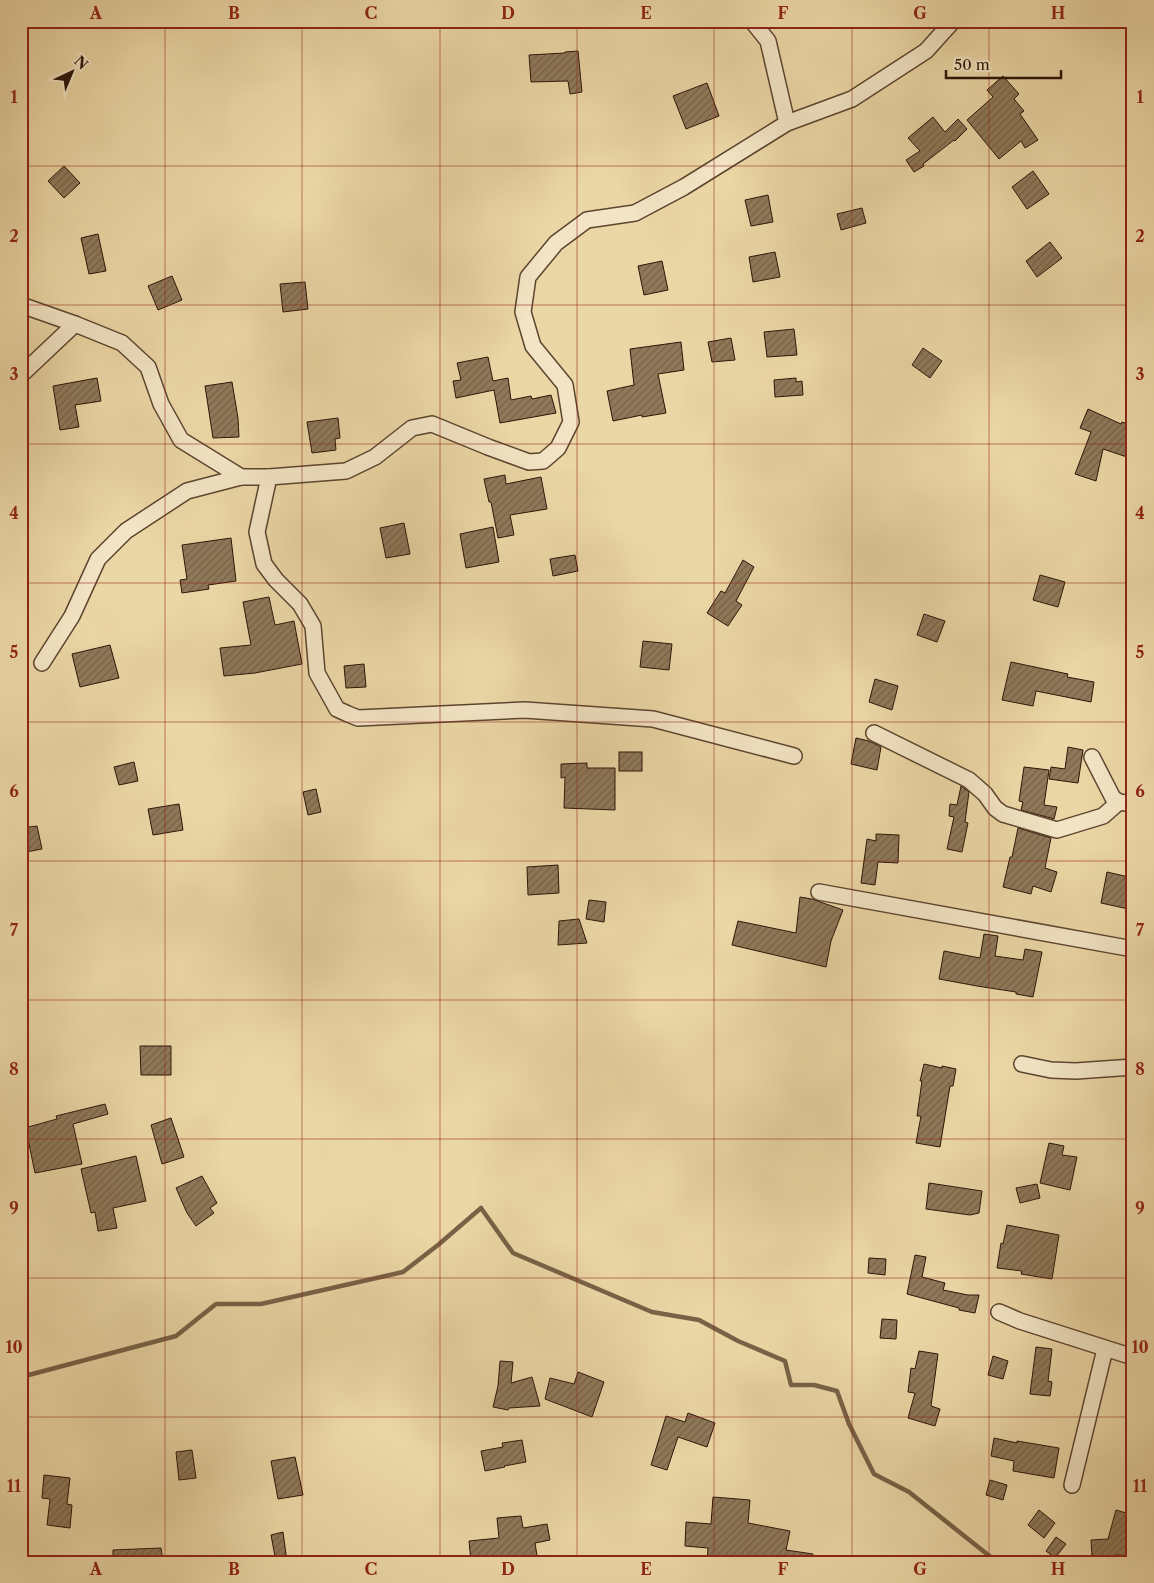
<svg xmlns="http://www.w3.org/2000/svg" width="1154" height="1583" font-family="'Libre Caslon Text',serif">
<defs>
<pattern id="building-hatch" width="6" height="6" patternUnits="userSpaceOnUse" patternTransform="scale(1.25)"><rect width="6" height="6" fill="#8f795a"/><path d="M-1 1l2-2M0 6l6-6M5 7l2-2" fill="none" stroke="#756248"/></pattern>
</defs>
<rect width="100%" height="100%" fill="#ebd6a5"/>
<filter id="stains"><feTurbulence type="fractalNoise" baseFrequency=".004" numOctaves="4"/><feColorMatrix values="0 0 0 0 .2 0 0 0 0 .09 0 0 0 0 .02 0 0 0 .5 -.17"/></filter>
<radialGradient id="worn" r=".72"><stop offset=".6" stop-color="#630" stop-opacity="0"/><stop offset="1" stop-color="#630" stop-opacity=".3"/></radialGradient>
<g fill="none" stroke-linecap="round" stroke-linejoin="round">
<!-- stream -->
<path stroke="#786146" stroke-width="4.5" d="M21 1377 176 1336 216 1304H261L403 1272 438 1245 481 1208 513 1253 652 1312 699 1320 738 1341 785 1361 791 1385H814L837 1391 849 1424 874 1474 909 1492 997 1562"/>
</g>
<!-- building -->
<g fill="url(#building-hatch)" stroke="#2c1508">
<path d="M578 51 582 92 570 94 568 81 531 82 529 55 565 53V52Z"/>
<path d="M1003 76 1019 94 1014 99 1024 111 1020 114 1038 140 1025 148 1021 141 999 159 967 120 993 97 987 90Z"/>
<path d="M707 83 719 116 686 129 673 96Z"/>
<path d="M933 117 945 132 958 119 967 129 955 141 954 140 923 164 924 166 914 172 906 160 920 151 908 138Z"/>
<path d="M64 166 80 183 64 198 48 181Z"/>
<path d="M1033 171 1049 194 1027 209 1012 187Z"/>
<path d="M768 195 773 222 751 226 745 200Z"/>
<path d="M862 208 866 223 841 230 837 214Z"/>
<path d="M98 234 106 271 89 274 81 238Z"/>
<path d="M1050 242 1062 258 1037 277 1026 261Z"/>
<path d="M775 252 780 277 753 282 749 257Z"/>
<path d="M662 261 668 290 644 295 638 266Z"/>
<path d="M172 276 182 300 158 310 148 286Z"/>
<path d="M305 282 308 309 283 312 280 284Z"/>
<path d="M794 329 797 355 767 357 764 332Z"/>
<path d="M731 338 735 360 712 362 708 342Z"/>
<path d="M681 342 684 370 658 374 666 413 642 417V415L613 421 607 391 634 385 630 349Z"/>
<path d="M923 348 942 361 930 378 912 365Z"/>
<path d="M488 357 493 381 508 378 511 400 531 396 532 399 551 395 556 413 500 423 494 390 456 398 453 381 461 380 457 363Z"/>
<path d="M97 378 101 401 75 405 79 427 60 430 53 386Z"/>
<path d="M796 378V382L802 381 803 395 775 397 774 380Z"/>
<path d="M232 382 238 418 239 437 213 438 205 386Z"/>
<path d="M1088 409 1121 424 1122 422 1133 426V459L1103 449 1096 481 1075 474 1091 432 1080 428Z"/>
<path d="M338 418 340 438 335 439 336 450 312 453 307 422Z"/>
<path d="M505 475 506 484 541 477 547 509 510 515 514 535 498 538 491 502H489L484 479Z"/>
<path d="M404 523 410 554 386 558 380 528Z"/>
<path d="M493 527 499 562 466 568 460 534Z"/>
<path d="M231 538 236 581 208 585 209 589 182 593 180 580 187 579 182 545Z"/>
<path d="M575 555 578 571 553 576 550 559Z"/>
<path d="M743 560 754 567 736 601 742 605 728 626 707 613 721 591 725 593Z"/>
<path d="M1040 575 1065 582 1058 607 1033 600Z"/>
<path d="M269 597 275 625 294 621 302 664 255 673 224 676 220 648 251 645 243 602Z"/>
<path d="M924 614 945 621 937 642 917 635Z"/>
<path d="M643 641 672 644 669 670 640 667Z"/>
<path d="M110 645 119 678 80 687 72 654Z"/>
<path d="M1011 662 1068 674 1067 677 1094 682 1091 702 1036 691 1033 706 1002 700Z"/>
<path d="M364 664 366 687 346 688 344 666Z"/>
<path d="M875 679 898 686 892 710 869 702Z"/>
<path d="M856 738 869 741 881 747 877 770 851 764Z"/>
<path d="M1068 747 1083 750 1078 783 1049 779 1051 767 1065 769Z"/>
<rect x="619" y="752" width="23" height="19"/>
<path d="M134 762 138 781 119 785 114 767Z"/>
<path d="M587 763V768H615V810L564 808 565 777 561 778V764Z"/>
<path d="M1024 767 1049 770 1044 805 1057 807 1054 819 1021 810 1023 802 1019 801Z"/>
<path d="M961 786 969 792 965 822 968 823 962 852 947 849 954 817 949 816 950 804 957 805Z"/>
<path d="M316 789 321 812 308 815 303 792Z"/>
<path d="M179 804 183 830 153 835 148 809Z"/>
<path d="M37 826 42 849 21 853V828Z"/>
<path d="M1018 828 1051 838 1045 868 1057 872 1051 892 1033 886 1031 894 1003 887 1010 857H1012Z"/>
<path d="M876 834 899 835 898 863 878 862 875 885 861 883 867 839 876 841Z"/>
<path d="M558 865 559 893 528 895 527 867Z"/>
<path d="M1107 872 1133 878V910L1101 903Z"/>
<path d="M800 897 812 899 843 910 831 941 826 967 732 945 738 921 796 933Z"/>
<path d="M589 900 606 902 604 922 586 919Z"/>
<path d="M579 919 587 943 558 945 559 921Z"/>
<path d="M984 934 998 936 995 956 1023 960 1025 949 1042 952 1033 997 1016 994V992L977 986 939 979 944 951 980 958Z"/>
<path d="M140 1046H171V1075H141Z"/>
<path d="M924 1064 942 1068V1066L956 1069 953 1086H950L940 1147 916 1143 921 1116H917L922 1081H920Z"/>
<path d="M105 1104 108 1114 73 1124 82 1164 35 1173 28 1139 21 1141V1129L57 1119 56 1116Z"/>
<path d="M171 1118 184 1157 162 1164 151 1125Z"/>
<path d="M1049 1143 1064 1146 1062 1155 1077 1157 1070 1190 1040 1183Z"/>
<path d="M136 1156 146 1201 113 1208 117 1228 98 1231 95 1212 91 1213 81 1169Z"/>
<path d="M202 1176 217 1203 210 1208 214 1213 196 1226 187 1213 176 1188Z"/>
<path d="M929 1183 982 1191 979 1213 970 1215 926 1209Z"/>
<path d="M1037 1184 1040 1198 1020 1203 1016 1188Z"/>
<path d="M1007 1225 1059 1235 1052 1279 1021 1274 1022 1271 997 1268 1001 1243 1003 1244Z"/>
<path d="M915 1255 926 1257 922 1277 945 1283 943 1290 968 1295H979L975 1313 959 1310V1308L907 1294Z"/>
<path d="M869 1258 886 1259 885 1275 868 1273Z"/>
<path d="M882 1319 897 1320 896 1339 880 1338Z"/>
<path d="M1036 1347 1052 1349 1048 1381 1052 1382 1050 1396 1030 1394Z"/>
<path d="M919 1351 938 1354 931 1406 940 1409 935 1426 908 1418 915 1393 908 1392 911 1368 915 1369Z"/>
<path d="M993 1356 1008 1361 1003 1379 988 1375Z"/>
<path d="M500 1361 513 1362 511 1383 532 1377 540 1406 509 1408 508 1410 493 1407 498 1386Z"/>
<path d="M578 1372 604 1382 592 1417 545 1399 550 1378 574 1384Z"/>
<path d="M688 1413 715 1423 707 1447 678 1437 667 1470 651 1465 666 1416 685 1422Z"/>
<path d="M994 1438 1017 1443V1441L1059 1448 1054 1478 1013 1471 1014 1461 991 1456Z"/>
<path d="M522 1440 526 1462 504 1466 505 1467 485 1471 481 1451 503 1447 502 1443Z"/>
<path d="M192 1450 196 1478 179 1480 176 1452Z"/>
<path d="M295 1457 303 1495 278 1499 271 1461Z"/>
<path d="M44 1475 70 1478 67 1504 72 1505 70 1528 47 1525 50 1499 42 1498Z"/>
<path d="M990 1480 1007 1485 1003 1500 986 1495Z"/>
<path d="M713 1497 750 1500 748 1523 790 1531 786 1550 813 1554 812 1562H707L708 1548 685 1546 686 1522 711 1524Z"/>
<path d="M1039 1510 1055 1523 1044 1538 1028 1525Z"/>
<path d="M1116 1510 1133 1515V1547L1129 1558 1120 1555 1092 1557 1091 1540 1108 1539Z"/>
<path d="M521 1516 523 1528 547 1524 550 1540 535 1543 538 1562H471L469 1541 499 1538 497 1518Z"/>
<path d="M283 1532 287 1562H276L271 1535Z"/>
<path d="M1056 1537 1066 1544 1055 1558 1046 1551Z"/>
<path d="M161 1548 163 1562H113V1550Z"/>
</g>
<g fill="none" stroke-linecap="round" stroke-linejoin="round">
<!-- street casing -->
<g stroke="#5c452f" stroke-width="18">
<g id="street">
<path d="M752 21 768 41 787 123"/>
<path d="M21 305 75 324 122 343 148 367 161 404 181 440 241 477"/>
<path d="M21 375 75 324"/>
<path d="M269 477 257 532 264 564 276 580 300 604 313 626 317 673 337 709 348 714 358 718 525 710 653 719 794 756"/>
<path d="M42 663 72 616 98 559 126 531 187 491 241 477H269L346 471 375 457 412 428 432 424 488 447 529 462 543 461 558 448 571 422 565 385 533 346 523 312 528 277 556 243 587 220 635 213 684 187 787 123 852 99 926 51 953 21"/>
<path d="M874 733 969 780 985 794 995 808 1003 814 1057 830 1103 816 1119 802"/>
<path d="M1092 757 1113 798 1119 802 1133 804"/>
<path d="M819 892 1133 949"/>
<path d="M1022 1064 1051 1070 1076 1071 1133 1067"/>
<path d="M999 1312 1020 1321 1133 1357"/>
<path d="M1072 1485 1105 1349"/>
</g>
</g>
<!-- street -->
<use href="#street" stroke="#f2e4c4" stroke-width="15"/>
</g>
<!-- grid -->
<path fill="none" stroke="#8f2418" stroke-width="1" stroke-opacity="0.55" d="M165 21V1562M302 21V1562M440 21V1562M577 21V1562M714 21V1562M852 21V1562M989 21V1562M21 166H1133M21 305H1133M21 444H1133M21 583H1133M21 722H1133M21 861H1133M21 1000H1133M21 1139H1133M21 1278H1133M21 1417H1133"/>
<!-- margin -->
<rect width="1154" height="1583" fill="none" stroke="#ebd6a5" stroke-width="55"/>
<!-- north arrow -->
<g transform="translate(72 72) rotate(44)" stroke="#f2e4c4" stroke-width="4" paint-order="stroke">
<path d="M0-4L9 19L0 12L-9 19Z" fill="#2c1508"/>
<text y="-8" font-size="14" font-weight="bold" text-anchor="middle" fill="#2c1508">N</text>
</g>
<!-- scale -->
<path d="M946 70v8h115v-8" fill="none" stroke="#2c1508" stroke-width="2.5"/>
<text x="954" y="70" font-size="15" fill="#2c1508" stroke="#f2e4c4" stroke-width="4" paint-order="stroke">50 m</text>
<rect x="28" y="28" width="1098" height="1528" fill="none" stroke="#8f2418" stroke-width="2"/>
<g font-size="16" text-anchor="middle" font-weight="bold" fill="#8f2418">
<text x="96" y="19">A</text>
<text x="234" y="19">B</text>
<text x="371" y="19">C</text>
<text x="508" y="19">D</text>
<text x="646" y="19">E</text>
<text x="783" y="19">F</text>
<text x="920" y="19">G</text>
<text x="1058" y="19">H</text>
<text x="14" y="103">1</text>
<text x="1140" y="103">1</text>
<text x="14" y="242">2</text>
<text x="1140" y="242">2</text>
<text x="14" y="380">3</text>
<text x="1140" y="380">3</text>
<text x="14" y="519">4</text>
<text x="1140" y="519">4</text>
<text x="14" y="658">5</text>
<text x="1140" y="658">5</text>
<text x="14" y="797">6</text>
<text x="1140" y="797">6</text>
<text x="14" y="936">7</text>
<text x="1140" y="936">7</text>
<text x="14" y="1075">8</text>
<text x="1140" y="1075">8</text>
<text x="14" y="1214">9</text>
<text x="1140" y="1214">9</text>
<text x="14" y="1353">10</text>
<text x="1140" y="1353">10</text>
<text x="14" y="1492">11</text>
<text x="1140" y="1492">11</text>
<text x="96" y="1575">A</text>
<text x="234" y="1575">B</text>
<text x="371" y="1575">C</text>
<text x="508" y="1575">D</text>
<text x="646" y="1575">E</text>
<text x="783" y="1575">F</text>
<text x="920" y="1575">G</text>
<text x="1058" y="1575">H</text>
</g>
<rect width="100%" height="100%" filter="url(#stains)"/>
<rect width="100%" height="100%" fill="url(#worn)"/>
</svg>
